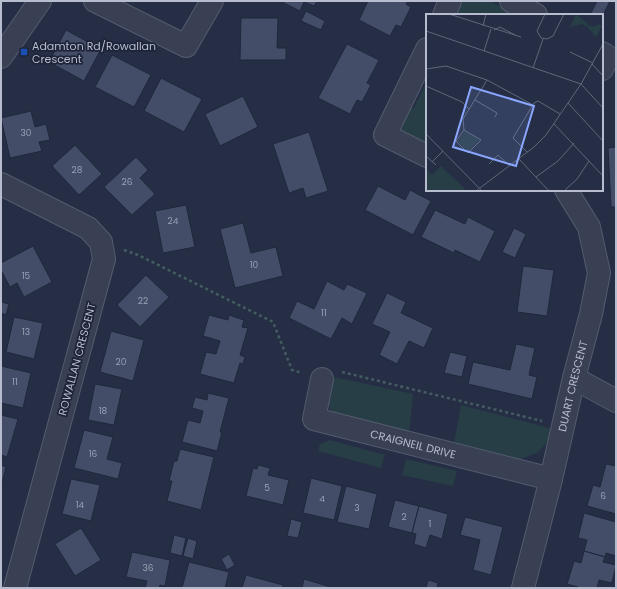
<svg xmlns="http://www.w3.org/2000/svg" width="617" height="589" font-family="Poppins,sans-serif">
<rect width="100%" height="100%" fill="#252e45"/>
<!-- green -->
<g fill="#273e46">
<path d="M459 1H490L516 15H457L456 10Z"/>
<path d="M427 81V149L401 136 398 127 404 111 414 108Z"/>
<path d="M334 377 413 394 409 433 335 417C324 402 330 393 334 377Z"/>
<path d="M461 405 553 429 546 444 537 453 518 460 454 443Z"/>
<path d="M330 440 385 455 381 468 318 451 320 444Z"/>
<path d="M406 459 457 471 453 486 402 475Z"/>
</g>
<!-- building -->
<g fill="#434d67" stroke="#20273c">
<path d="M280 1H317L314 6 304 2 300 11Z"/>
<path d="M368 1H408L406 4 411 7 401 27 396 25 390 36 359 20Z"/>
<path d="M597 1H610L602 17V15H590Z"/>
<path d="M306 11 325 21 321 30 301 21Z"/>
<path d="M241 18H278L277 48H286V60H240Z"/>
<path d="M66 30 101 49 84 81 49 62Z"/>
<path d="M347 44 379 60 367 83 371 85 362 102 357 100 350 114 318 98Z"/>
<path d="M112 55 151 75 134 107 95 87Z"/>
<path d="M161 78 202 99 184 132 144 111Z"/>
<path d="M243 96 258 127 220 146 205 114Z"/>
<path d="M31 111 35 127 46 124 50 140 39 142 42 151 10 158 1 118Z"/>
<path d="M309 132 328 191 306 198 303 188 289 193 273 144Z"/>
<path d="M75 145 102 174 79 195 52 166Z"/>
<path d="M616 147V207H611L608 148Z"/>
<path d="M136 157 148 170 140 178 155 194 132 215 104 187Z"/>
<path d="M378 186 405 200 410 190 431 201 413 235 365 210Z"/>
<path d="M186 205 195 247 163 253 155 211Z"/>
<path d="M435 210 465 224 468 217 495 231 480 262 455 250 454 253 421 237Z"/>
<path d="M243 223 251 253 276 247 283 276 235 288 220 229Z"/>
<path d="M514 228 526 234 515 258 502 252Z"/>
<path d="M33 246 52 282 24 297 17 283 10 287 1 270V263Z"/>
<path d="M523 266 554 270 547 316 517 312Z"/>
<path d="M146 275 169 297 140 327 117 305Z"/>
<path d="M327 281 344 290 347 284 367 293 352 324 342 318 331 339 289 318 297 301 314 309Z"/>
<path d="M387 293 406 302 401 313 433 328 424 348 409 341 397 364 379 355 390 332 372 324Z"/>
<path d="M1 302 9 304 6 315 1 313Z"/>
<path d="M209 315 228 320 229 315 244 320 242 327 248 328 240 355 245 357 243 364 240 363 234 383 200 374 206 352 216 354 220 341 203 336Z"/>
<path d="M14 317 43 323 34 359 6 352Z"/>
<path d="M111 331 144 340 133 381 100 372Z"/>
<path d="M516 344 535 348 529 375 537 377 532 399 468 384 473 362 510 370Z"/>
<path d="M450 352 467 356 462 377 444 373Z"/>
<path d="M1 366 31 373 23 408 1 403Z"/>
<path d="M95 384 122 389 114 425 88 420Z"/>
<path d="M208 393 229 398 220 432H222L217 451 182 442 188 420 200 423 203 411 192 408 195 397 207 400Z"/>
<path d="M1 415 18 419 7 457 1 455Z"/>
<path d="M84 430 113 437 107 459 122 463 118 479 74 468Z"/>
<path d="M180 449 214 457 201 510 167 501 172 481H169L174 461H177Z"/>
<path d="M606 464 616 466V514L587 506 593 485 600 487Z"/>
<path d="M1 465 6 467 1 487Z"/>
<path d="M258 465 270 468 268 475 289 480 283 505 246 496 253 468 257 469Z"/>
<path d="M311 478 342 486 334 520 303 513Z"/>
<path d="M71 479 100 485 91 521 62 514Z"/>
<path d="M346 486 377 494 369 529 337 522Z"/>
<path d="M395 500 419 506 412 533 388 527Z"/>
<path d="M419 506 448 514 442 539 430 535 426 548 414 544 416 534 412 533Z"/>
<path d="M584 513 616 522V556L606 553 605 557 584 551 587 540 578 538Z"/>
<path d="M465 517 503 527 491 575 473 570 480 540 460 535Z"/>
<path d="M291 519 302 522 298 538 287 536Z"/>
<path d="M81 528 101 560 75 576 55 544Z"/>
<path d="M174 535 186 538 182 556 170 553Z"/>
<path d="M188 538 197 541 193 559 183 556Z"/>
<path d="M584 551 605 557 603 562 616 565 612 583 599 580 597 588H578V587L567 584 574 561 581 563Z"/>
<path d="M132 552 170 560 165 586 160 585 159 588H145L147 581 126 577Z"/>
<path d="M229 554 235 565 227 570 221 559Z"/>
<path d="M189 562 229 572 225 588H182Z"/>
<path d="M246 575 283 585 282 588H242Z"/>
<path d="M304 579 334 588H302Z"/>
<path d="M428 580 438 583 437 588H426Z"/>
</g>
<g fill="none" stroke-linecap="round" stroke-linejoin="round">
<!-- minor casing -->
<g stroke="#555b6f" stroke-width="24">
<g id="minor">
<path d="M95 1 186 46 212 1"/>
<path d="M511 1 536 15"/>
<path d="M444 15 450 1"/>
<path d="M427 49 385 135 427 156"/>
<path d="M602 53 608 57 602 69"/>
<path d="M1 184 88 228 101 242 104 259 15 588"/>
<path d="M574 378 616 401"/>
<path id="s1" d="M322 379 314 419 551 479"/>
<path id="s2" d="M523 588 551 479 574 378 591 314 599 273 589 227 566 190"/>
</g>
</g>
<!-- tertiary casing -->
<g stroke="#555b6f" stroke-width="24">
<path id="tertiary" d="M1 57 40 1"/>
</g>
<!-- path -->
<g stroke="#455b62" stroke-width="2.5" stroke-dasharray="3 3" stroke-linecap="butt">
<path d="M124 250 138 255 273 322 292 370 302 373"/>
<path d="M342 372 542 421"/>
</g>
<!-- minor -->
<use href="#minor" stroke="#394054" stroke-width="22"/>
<!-- tertiary -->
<use href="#tertiary" stroke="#394054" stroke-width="22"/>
</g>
<!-- markers -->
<rect fill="#1a4fb4" stroke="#1e253a" stroke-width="1.5" x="20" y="48" width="8" height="8" rx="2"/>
<g text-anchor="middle" stroke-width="3.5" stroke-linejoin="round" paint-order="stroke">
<!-- number labels -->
<g font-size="9" fill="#9aa0b4">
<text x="26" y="136">30</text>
<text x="77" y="173">28</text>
<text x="127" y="185">26</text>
<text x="173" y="224">24</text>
<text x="254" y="268">10</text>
<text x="26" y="279">15</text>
<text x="143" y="304">22</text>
<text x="324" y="316">11</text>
<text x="26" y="335">13</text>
<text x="121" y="365">20</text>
<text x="15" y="385">11</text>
<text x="103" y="414">18</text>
<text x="93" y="457">16</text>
<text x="267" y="491">5</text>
<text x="603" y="499">6</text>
<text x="322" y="502">4</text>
<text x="80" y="508">14</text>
<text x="357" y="511">3</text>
<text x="404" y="520">2</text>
<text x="430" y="527">1</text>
<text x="148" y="571">36</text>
</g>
<!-- poi labels -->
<g font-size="11" fill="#b7bcce" stroke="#1e253a" text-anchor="start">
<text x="32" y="50">Adamton Rd/Rowallan<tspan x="32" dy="13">Crescent</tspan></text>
</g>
<!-- street labels -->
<g font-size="11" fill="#b7bcce" stroke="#1e253a">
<text transform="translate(77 359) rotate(-75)" y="4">ROWALLAN CRESCENT</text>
<text dy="4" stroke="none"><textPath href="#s2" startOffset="208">DUART CRESCENT</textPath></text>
<text dy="4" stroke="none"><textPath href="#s1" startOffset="143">CRAIGNEIL DRIVE</textPath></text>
</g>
</g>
<!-- overview -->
<g transform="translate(426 14)">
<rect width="177" height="177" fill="#252e45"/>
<path d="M150 0 162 10 161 13 156 10 144 13ZM173 10 176 12 170 23 161 13 163 11 167 13ZM39 117 53 126 42 138 32 127ZM15 152 41 177H0V155L6 161Z" fill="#273e46"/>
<path fill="none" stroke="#5f677c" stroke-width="1" d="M23 0 95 23M119 0 111 17 115 24 121 25 127 22 138 0M57 12 60 0M68 16 74 13 89 21M0 17 155 70 177 94M58 37 65 15M144 38 167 49M166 50 177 62M107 54 117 25M0 55 20 52 61 66 107 91M0 72 36 88 43 95M49 86 71 99 69 103M142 89 177 127M128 110 177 162M38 116 55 126 42 139 30 127 38 116 37 105 61 66M0 120 56 177M101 138 87 124 108 89 112 87 134 100M0 142 10 151M93 145 123 177M6 148 17 137M63 150 72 141 84 152M110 163 132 147 148 129M50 177 108 133 120 121 155 70 177 30M138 177 151 165 163 147"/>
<path fill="#8ba6ff" fill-opacity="0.15" stroke="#8ba6ff" stroke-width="2" d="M45 73 108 92 90 152 27 133Z"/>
<rect width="177" height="177" fill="none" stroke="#b7bcce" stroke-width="2"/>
</g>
<!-- border -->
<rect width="617" height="589" fill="none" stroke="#b7bcce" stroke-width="4"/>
</svg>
